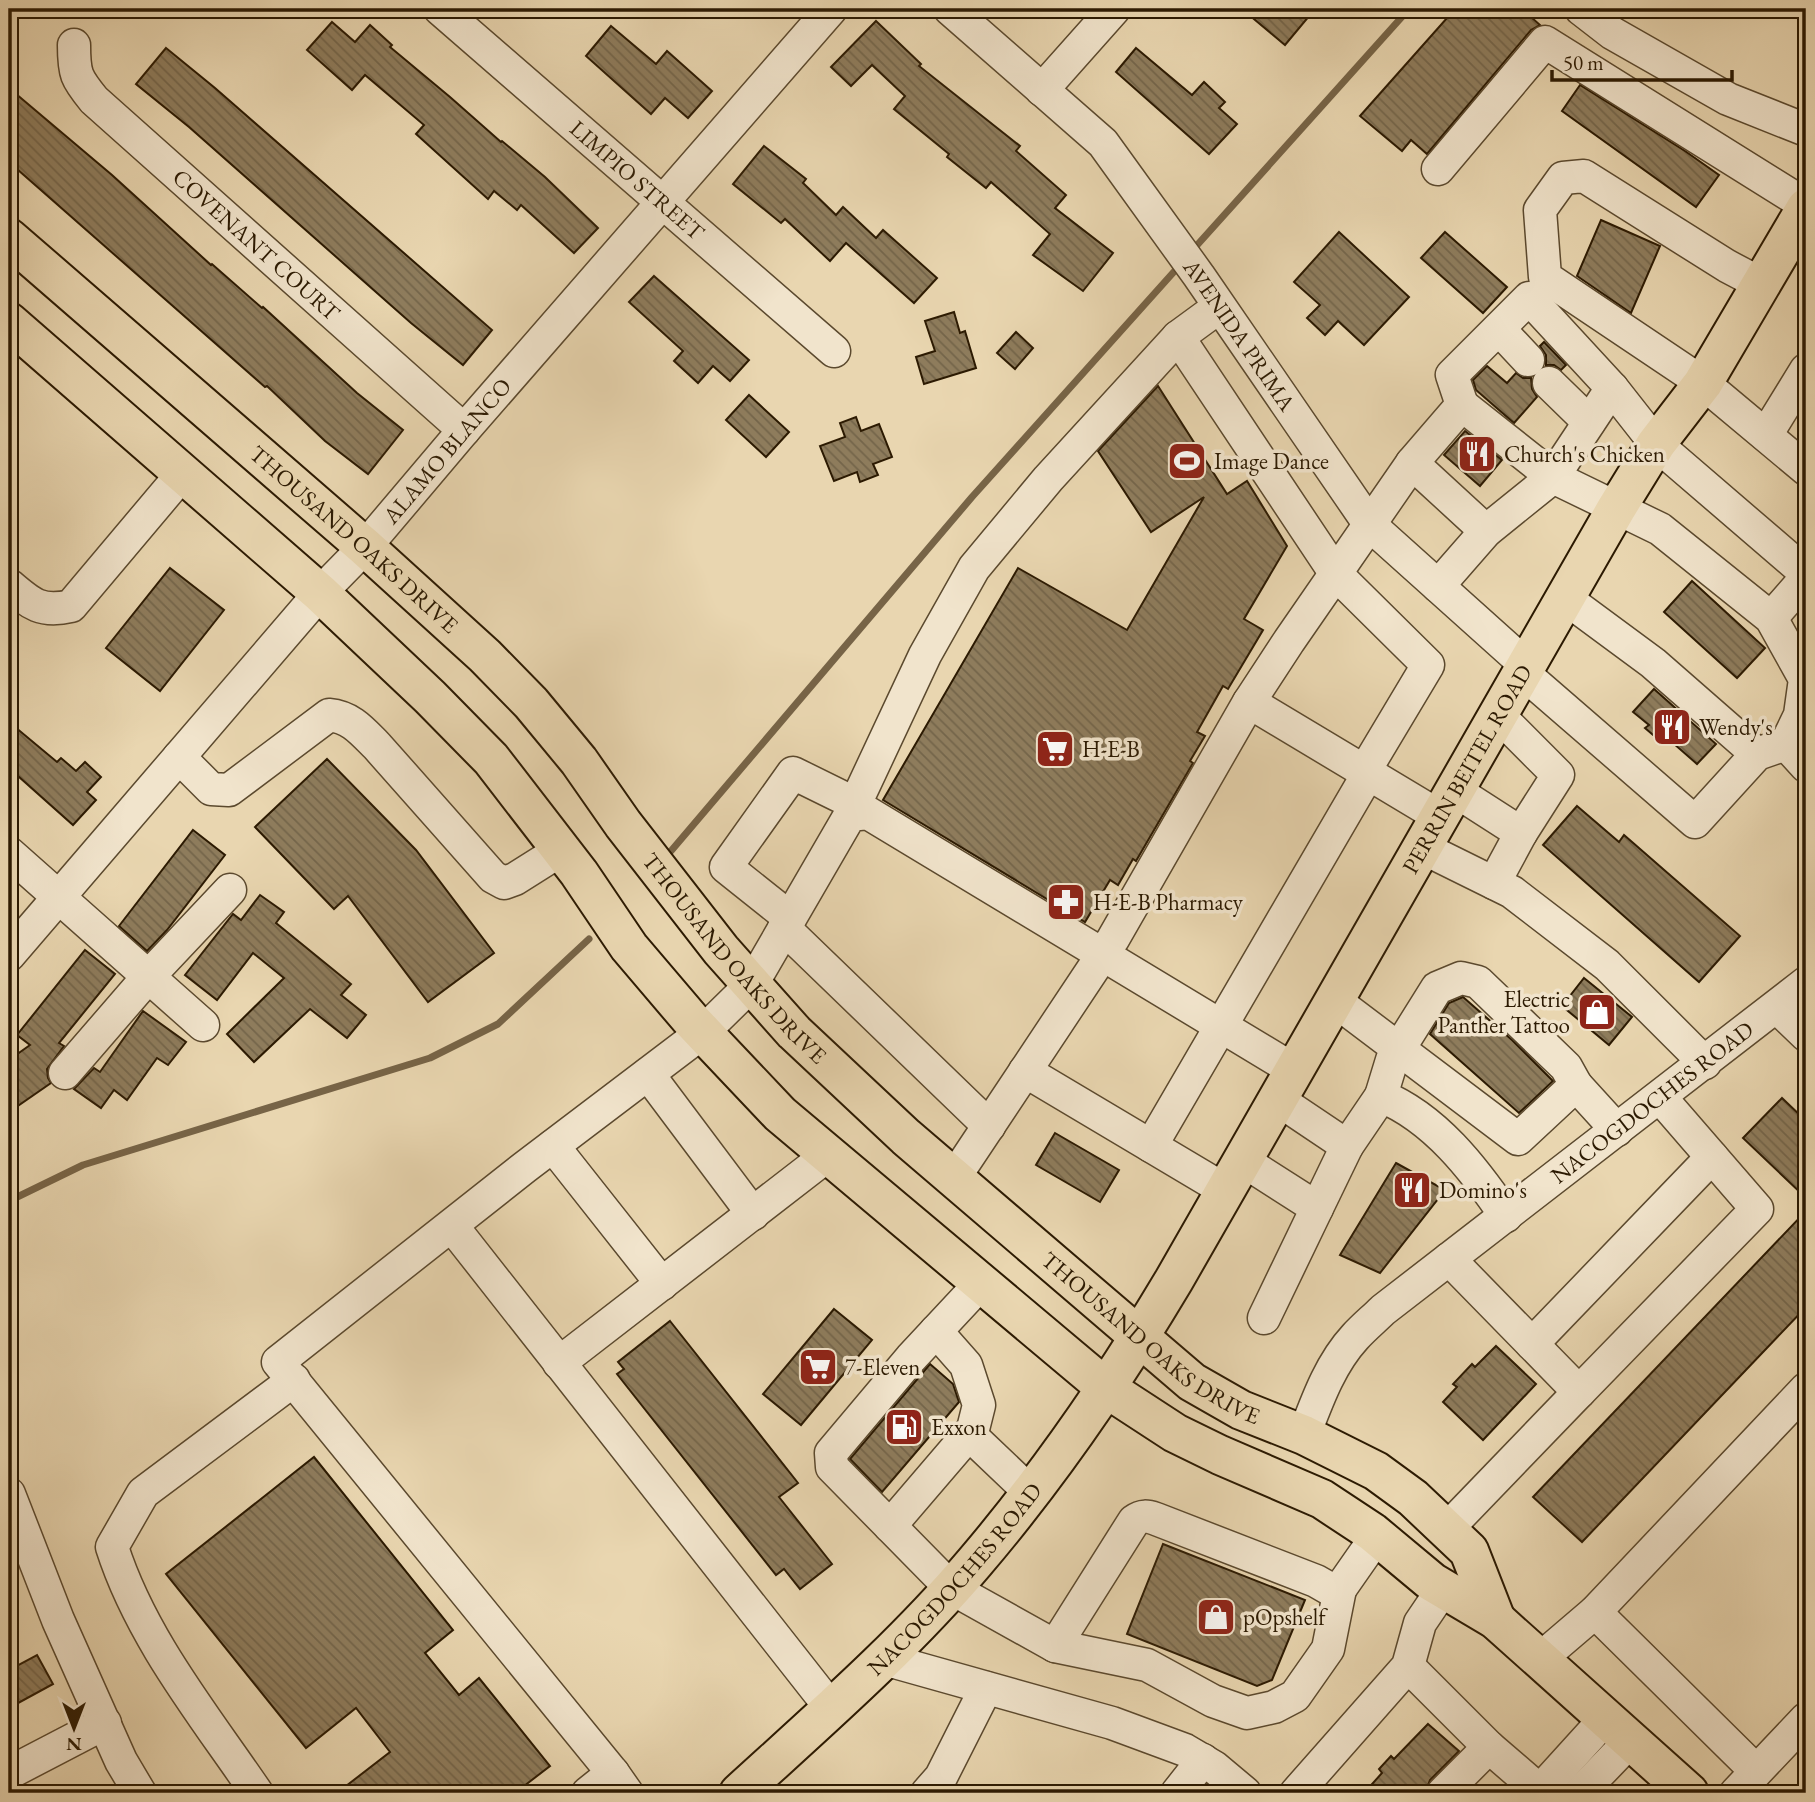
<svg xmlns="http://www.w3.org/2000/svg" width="1815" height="1802" font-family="'EB Garamond',serif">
<defs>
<pattern id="building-back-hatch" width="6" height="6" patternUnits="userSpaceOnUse" patternTransform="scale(1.75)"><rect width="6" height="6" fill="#8e7c5c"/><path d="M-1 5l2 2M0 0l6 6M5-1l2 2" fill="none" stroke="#74654a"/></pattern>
</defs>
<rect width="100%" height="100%" fill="#e9d6b0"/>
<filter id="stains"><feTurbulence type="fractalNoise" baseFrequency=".00286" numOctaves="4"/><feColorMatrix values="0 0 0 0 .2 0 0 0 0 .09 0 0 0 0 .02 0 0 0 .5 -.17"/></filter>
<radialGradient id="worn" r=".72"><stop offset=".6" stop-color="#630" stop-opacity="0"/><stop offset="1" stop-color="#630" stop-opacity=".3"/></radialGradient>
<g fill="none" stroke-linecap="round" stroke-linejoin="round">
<!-- stream -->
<g stroke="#776447" stroke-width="7">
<path d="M1190 253 1409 9"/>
<path d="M671 851 972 497 1180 265"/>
<path d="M9 1201 83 1165 430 1058 498 1024 589 939"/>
</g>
</g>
<!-- building -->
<g fill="url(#building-back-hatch)" stroke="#2c1a02" stroke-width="2">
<path d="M1242 9H1315L1285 45Z"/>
<path d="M1455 9H1522L1540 25 1531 30 1427 154 1411 140 1402 151 1360 116Z"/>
<path d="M876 21 921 64 919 66 1020 146 1016 151 1066 195 1055 208 1113 253 1083 291 1033 255 1050 234 991 182 986 188 947 157 949 154 894 109 905 96 872 65 851 86 831 67Z"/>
<path d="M332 22 355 42 370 25 392 45 390 47 450 97 501 142 502 141 545 177 598 228 574 253 521 205 517 210 494 191 488 199 416 134 424 125 365 75 352 90 307 50Z"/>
<path d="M611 26 656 64 667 51 712 91 688 118 665 98 651 114 586 56Z"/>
<path d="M166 48 215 88 492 330 463 365 411 323 189 127 136 84Z"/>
<path d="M1136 48 1192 95 1204 82 1225 102 1219 108 1237 124 1209 154 1116 72Z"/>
<path d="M1580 85 1685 151 1719 175 1696 207 1562 111Z"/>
<path d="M9 88 112 175 211 265 212 264 262 308 263 307 357 393 403 430 368 474 325 441 267 386 265 387 9 162Z"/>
<path d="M764 146 806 179 803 183 836 215 843 207 876 238 883 230 937 278 914 303 846 243 830 261 785 219 781 223 733 184Z"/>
<path d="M1601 220 1660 246 1631 313 1577 276Z"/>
<path d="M1339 232 1409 297 1364 345 1338 321 1325 335 1307 318 1320 305 1294 282Z"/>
<path d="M1445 232 1507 287 1483 313 1421 258Z"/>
<path d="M654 276 749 360 730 381 713 366 698 383 674 361 683 351 629 302Z"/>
<path d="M954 312 960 333 965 331 976 368 924 384 916 357 935 351 925 321Z"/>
<path d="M1016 332 1033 348 1015 369 997 353Z"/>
<path d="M1544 342 1566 365 1561 370 1554 365H1546V355L1540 346Z"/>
<path d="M1487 366 1507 383 1516 373 1523 378H1531L1532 389 1537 397 1514 423 1476 390 1473 380Z"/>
<path d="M1158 386 1227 494 1247 481 1287 546 1244 619 1263 630 1228 689 1223 686 1197 732 1205 736 1190 761 1193 763 1136 861 1133 859 1118 885 1110 880 1085 922 883 800 1018 568 1127 630 1204 497 1151 532 1098 451Z"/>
<path d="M749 395 789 432 766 457 726 420Z"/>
<path d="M856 417 861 431 879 424 892 457 873 464 878 475 860 482 857 472 834 481 820 446 845 437 840 423Z"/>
<path d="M1465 431 1502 460 1480 486 1444 455Z"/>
<path d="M170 568 224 610 160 691 106 648Z"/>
<path d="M1692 581 1765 648 1737 678 1664 612Z"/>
<path d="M1654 689 1716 744 1697 764 1665 736 1660 741 1645 728 1649 725 1633 712Z"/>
<path d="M9 722 57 762 61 758 76 771 85 762 101 777 87 792 96 800 73 825 9 768Z"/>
<path d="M327 759 416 850 494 953 428 1002 348 896 334 909 255 827Z"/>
<path d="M1577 806 1619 842 1624 835 1740 936 1699 982 1543 845Z"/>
<path d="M193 830 225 855 167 930 147 951 119 926Z"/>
<path d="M260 895 284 912 276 923 351 984 341 995 366 1015 347 1038 310 1009 254 1062 227 1034 284 978 253 953 217 1000 185 975 233 914 241 920Z"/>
<path d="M85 950 115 974 59 1043 64 1046 47 1069 48 1078 51 1083 9 1112V1060L30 1045 17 1035Z"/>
<path d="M1584 978 1632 1017 1609 1045 1562 1006Z"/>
<path d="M1463 997 1512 1040 1553 1081 1519 1113 1430 1034 1449 1003Z"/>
<path d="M143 1011 186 1042 168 1065 157 1058 127 1100 114 1090 101 1108 74 1089 94 1068 100 1072Z"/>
<path d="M1782 1098 1806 1121V1198L1743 1138Z"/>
<path d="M1055 1133 1119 1170 1100 1202 1036 1165Z"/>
<path d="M1396 1163 1445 1190 1380 1273 1340 1255Z"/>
<path d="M1806 1211V1307L1582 1542 1533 1497Z"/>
<path d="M834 1309 872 1340 801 1425 763 1394Z"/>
<path d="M670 1321 798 1483 779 1497 832 1564 800 1589 784 1569 776 1575 617 1374 624 1369 618 1362Z"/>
<path d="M1496 1346 1536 1384 1483 1440 1443 1402 1457 1387 1453 1384 1472 1364 1475 1367Z"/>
<path d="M930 1364 953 1384 959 1402 882 1492 850 1459Z"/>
<path d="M314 1457 453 1630 425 1653 459 1695 479 1678 550 1766 515 1793H337L390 1752 356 1708 306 1748 166 1574Z"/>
<path d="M1163 1544 1305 1600 1272 1680 1257 1686 1127 1634Z"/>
<path d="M37 1655 53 1684 9 1708V1670Z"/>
<path d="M1428 1724 1459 1751 1430 1780 1425 1793H1364L1382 1773 1379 1769 1391 1756 1394 1759Z"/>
</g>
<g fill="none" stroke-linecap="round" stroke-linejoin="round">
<!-- minor casing -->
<g stroke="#5b492e" stroke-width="35">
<g id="minor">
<path id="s1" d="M440 9 834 351"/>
<path id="s2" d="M950 9 1103 143 1199 276 1370 525 1526 665"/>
<path d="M1581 9 1612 33 1728 99 1806 130"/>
<path id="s3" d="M74 45C74 74 76 78 94 100L464 430"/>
<path d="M1042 90 1114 9"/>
<path d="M1438 169 1545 42 1806 205"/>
<path d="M1763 285 1727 266 1584 176 1563 178 1540 210 1545 277 1703 383 1806 469"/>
<path d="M1219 307 1178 337 1336 574 1428 665 1364 772"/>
<path d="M1499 329 1528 360"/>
<path d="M1549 383 1589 422"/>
<path d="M1462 405 1553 477 1612 388"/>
<path d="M1766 435 1806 370"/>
<path d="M1486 531 1412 463 1462 405 1452 375 1529 298 1612 388 1656 444 1806 573"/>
<path d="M9 585C31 604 41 613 71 606L183 473"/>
<path d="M1438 586 1486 531 1553 477 1660 529 1771 618 1805 679 1800 715 1786 744 1806 766"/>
<path d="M1565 598 1653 663 1757 754"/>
<path d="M1771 618 1806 578"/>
<path d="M1522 672 1695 822 1757 754 1786 744"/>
<path d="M1249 702 1289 641 1412 463"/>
<path d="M179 757 211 789 229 790 329 715C351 717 362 731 377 746L493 877 504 883 515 879 561 850"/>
<path d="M1454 790 1521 833 1558 775 1497 714"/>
<path d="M850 815 925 655 974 568 1048 479 1178 337"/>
<path d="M1421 847 1512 892 1607 965 1705 1063"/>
<path d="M9 853 203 1025"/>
<path d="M1494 883 1521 833"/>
<path d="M790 918 726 867 793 773 856 804"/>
<path d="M784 928 989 1126"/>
<path id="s4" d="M9 955 320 593 365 547 464 430 831 9"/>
<path d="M1334 1000 1518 1139 1576 1085 1617 1130"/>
<path d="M1777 1007 1806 1035"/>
<path d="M1025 1071 1225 1190"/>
<path d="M65 1073 148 977 230 890"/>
<path d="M648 1074 753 1214"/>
<path d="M1277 1099 1347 1146 1381 1096"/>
<path d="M553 1146 662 1284"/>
<path d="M1151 1146 1368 774"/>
<path d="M1242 1160 1317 1208 1264 1318"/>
<path d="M954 1178 1113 939 1249 702 1439 816"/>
<path d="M1317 1208 1347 1146"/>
<path d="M1506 1216C1474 1169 1435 1118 1381 1096L1392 1060 1437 988 1461 978 1478 982 1566 1067 1576 1085"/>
<path d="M452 1226 831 1708"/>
<path d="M1449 1259 1579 1392 1757 1209 1660 1097"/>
<path d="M981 1283 911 1358 831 1453 832 1467 951 1588 1055 1646 1147 1665 1213 1701 1247 1713 1274 1707 1295 1696 1328 1649 1340 1589"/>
<path d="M1532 1344 1712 1157"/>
<path d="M559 1363 828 1155"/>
<path d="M969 1434 1031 1493"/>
<path id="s5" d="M1304 1435C1317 1401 1330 1364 1355 1337 1364 1327 1374 1319 1383 1310L1806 983"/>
<path d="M9 1494 58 1620 121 1761 140 1793"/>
<path d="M890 1526 973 1429 979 1405 966 1365 936 1331"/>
<path d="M1446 1530 1579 1392"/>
<path d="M1595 1612 1756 1771"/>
<path d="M1055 1646 1134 1521C1142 1515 1147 1516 1156 1519L1316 1581 1330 1589H1340L1377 1536"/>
<path d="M884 1659 1112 1723 1185 1750 1214 1767 1245 1793"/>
<path d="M1540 1659 1595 1612 1806 1389"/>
<path d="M1408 1666 1489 1747 1443 1793"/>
<path d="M1489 1747 1540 1791"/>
<path d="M9 1773 105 1723"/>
<path d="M257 1793C204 1715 141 1638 112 1547L143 1493 294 1380"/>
<path d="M588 1793 613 1773"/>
<path d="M627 1793 613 1773 278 1362 525 1167 703 1032 752 984 850 815 868 813 1294 1070"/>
<path d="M927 1793 941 1777 986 1688"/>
<path d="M1177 1793 1203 1760"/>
<path d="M1296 1793 1408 1666 1420 1623 1443 1589"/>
<path d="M1538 1793 1606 1718"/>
<path d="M1580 1793 1630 1741"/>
<path d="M1736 1793 1806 1719"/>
</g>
</g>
<!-- major casing -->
<g stroke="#2c1a02" stroke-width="42">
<g id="major">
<path id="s6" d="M9 238 365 547 485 656 531 703 579 761 623 824 721 950 794 1032 906 1137 1192 1382 1241 1410 1304 1435 1376 1471 1413 1498 1469 1551 1496 1620"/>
<path d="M9 322 320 593 430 697 491 759 579 873 629 947 692 1021 780 1114 1106 1388 1175 1433 1220 1455 1322 1499 1372 1532 1432 1582 1496 1620 1689 1793"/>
<path id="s7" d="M739 1793C820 1719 904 1646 975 1562 1050 1474 1115 1379 1174 1280L1616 509 1656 444 1703 383 1806 208"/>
</g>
</g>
<!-- minor -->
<use href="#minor" stroke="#f1e4cc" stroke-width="32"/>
<!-- major -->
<use href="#major" stroke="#e9d6b0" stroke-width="38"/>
</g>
<!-- icons -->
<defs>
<g id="restaurant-square" transform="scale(2.0125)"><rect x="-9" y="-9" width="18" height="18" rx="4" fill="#8f2418" stroke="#f1e4cc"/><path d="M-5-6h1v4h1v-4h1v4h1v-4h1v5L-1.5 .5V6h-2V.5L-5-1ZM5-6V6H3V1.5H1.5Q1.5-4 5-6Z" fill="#fff"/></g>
<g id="stadium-square" transform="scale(2.0125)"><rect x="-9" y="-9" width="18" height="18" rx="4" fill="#8f2418" stroke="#f1e4cc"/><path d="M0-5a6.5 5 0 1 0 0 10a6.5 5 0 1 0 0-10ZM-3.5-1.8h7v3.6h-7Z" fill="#fff"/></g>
<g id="supermarket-square" transform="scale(2.0125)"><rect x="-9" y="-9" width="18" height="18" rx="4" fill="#8f2418" stroke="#f1e4cc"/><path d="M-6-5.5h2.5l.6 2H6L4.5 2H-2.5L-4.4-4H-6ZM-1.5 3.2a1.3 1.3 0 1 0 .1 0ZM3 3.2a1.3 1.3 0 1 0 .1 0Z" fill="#fff"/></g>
<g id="pharmacy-square" transform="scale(2.0125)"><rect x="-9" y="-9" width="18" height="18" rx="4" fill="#8f2418" stroke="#f1e4cc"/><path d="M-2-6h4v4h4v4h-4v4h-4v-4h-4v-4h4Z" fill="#fff"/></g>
<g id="shop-square" transform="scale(2.0125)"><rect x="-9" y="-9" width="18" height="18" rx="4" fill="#8f2418" stroke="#f1e4cc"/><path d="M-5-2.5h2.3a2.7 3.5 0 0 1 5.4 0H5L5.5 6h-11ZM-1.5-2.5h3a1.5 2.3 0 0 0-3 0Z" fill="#fff"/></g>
<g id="fuel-square" transform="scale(2.0125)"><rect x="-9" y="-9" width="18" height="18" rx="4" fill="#8f2418" stroke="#f1e4cc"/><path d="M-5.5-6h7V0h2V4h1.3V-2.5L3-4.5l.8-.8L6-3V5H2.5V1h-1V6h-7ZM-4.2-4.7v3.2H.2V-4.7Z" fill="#fff"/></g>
</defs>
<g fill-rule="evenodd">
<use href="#restaurant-square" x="1477" y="454"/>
<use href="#stadium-square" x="1187" y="461"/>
<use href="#restaurant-square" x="1672" y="727"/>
<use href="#supermarket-square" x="1055" y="749"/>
<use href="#pharmacy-square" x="1066" y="902"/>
<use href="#shop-square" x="1597" y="1012"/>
<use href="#restaurant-square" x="1412" y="1190"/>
<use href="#supermarket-square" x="818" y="1367"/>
<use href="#fuel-square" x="904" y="1427"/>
<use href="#shop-square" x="1216" y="1617"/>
</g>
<g text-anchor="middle" stroke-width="7" stroke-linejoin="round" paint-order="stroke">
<!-- street labels -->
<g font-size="23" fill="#2c1a02" stroke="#f1e4cc">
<text dy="8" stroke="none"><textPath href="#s1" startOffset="261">LIMPIO STREET</textPath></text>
<text dy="8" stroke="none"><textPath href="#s3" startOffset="278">COVENANT COURT</textPath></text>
<text dy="8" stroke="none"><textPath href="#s2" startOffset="439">AVENIDA PRIMA</textPath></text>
<text dy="8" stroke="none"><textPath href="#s4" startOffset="668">ALAMO BLANCO</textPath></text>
<text dy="8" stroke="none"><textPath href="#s6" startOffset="458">THOUSAND OAKS DRIVE</textPath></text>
<text dy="8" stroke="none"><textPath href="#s7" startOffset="1265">PERRIN BEITEL ROAD</textPath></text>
<text dy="8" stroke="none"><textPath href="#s6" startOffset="1026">THOUSAND OAKS DRIVE</textPath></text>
<text dy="8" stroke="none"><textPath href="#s5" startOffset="490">NACOGDOCHES ROAD</textPath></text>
<text dy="8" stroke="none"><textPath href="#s6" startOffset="1592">THOUSAND OAKS DRIVE</textPath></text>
<text dy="8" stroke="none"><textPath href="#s7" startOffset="304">NACOGDOCHES ROAD</textPath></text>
</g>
<!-- poi labels -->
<g font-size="23" fill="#2c1a02" stroke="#f1e4cc" text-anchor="start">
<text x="1504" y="462">Church's Chicken</text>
<text x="1214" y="469">Image Dance</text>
<text x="1699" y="735">Wendy's</text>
<text x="1082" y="757">H-E-B</text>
<text x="1093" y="910">H-E-B Pharmacy</text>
<text x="1570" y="1007" text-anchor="end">Electric<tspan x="1570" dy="26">Panther Tattoo</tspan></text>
<text x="1439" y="1198">Domino's</text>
<text x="845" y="1375">7-Eleven</text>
<text x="931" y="1435">Exxon</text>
<text x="1243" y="1625">pOpshelf</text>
</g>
</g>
<!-- margin -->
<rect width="1815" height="1802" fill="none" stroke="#e9d6b0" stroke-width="35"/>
<rect x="10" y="10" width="1794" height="1781" fill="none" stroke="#2c1a02" stroke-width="3.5"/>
<rect x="18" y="18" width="1780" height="1767" fill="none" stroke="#2c1a02" stroke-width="2"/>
<!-- north arrow -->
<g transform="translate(74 1728) rotate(180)" stroke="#f1e4cc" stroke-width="5" paint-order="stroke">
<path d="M0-5L12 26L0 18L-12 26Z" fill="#2c1a02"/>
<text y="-10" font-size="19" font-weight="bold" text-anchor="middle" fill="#2c1a02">N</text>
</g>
<!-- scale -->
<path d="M1552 70v10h180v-10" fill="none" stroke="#2c1a02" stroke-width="3.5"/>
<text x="1563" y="70" font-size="21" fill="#2c1a02" stroke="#f1e4cc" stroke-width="5" paint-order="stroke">50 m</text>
<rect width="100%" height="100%" filter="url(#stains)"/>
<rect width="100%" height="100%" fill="url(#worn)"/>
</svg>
